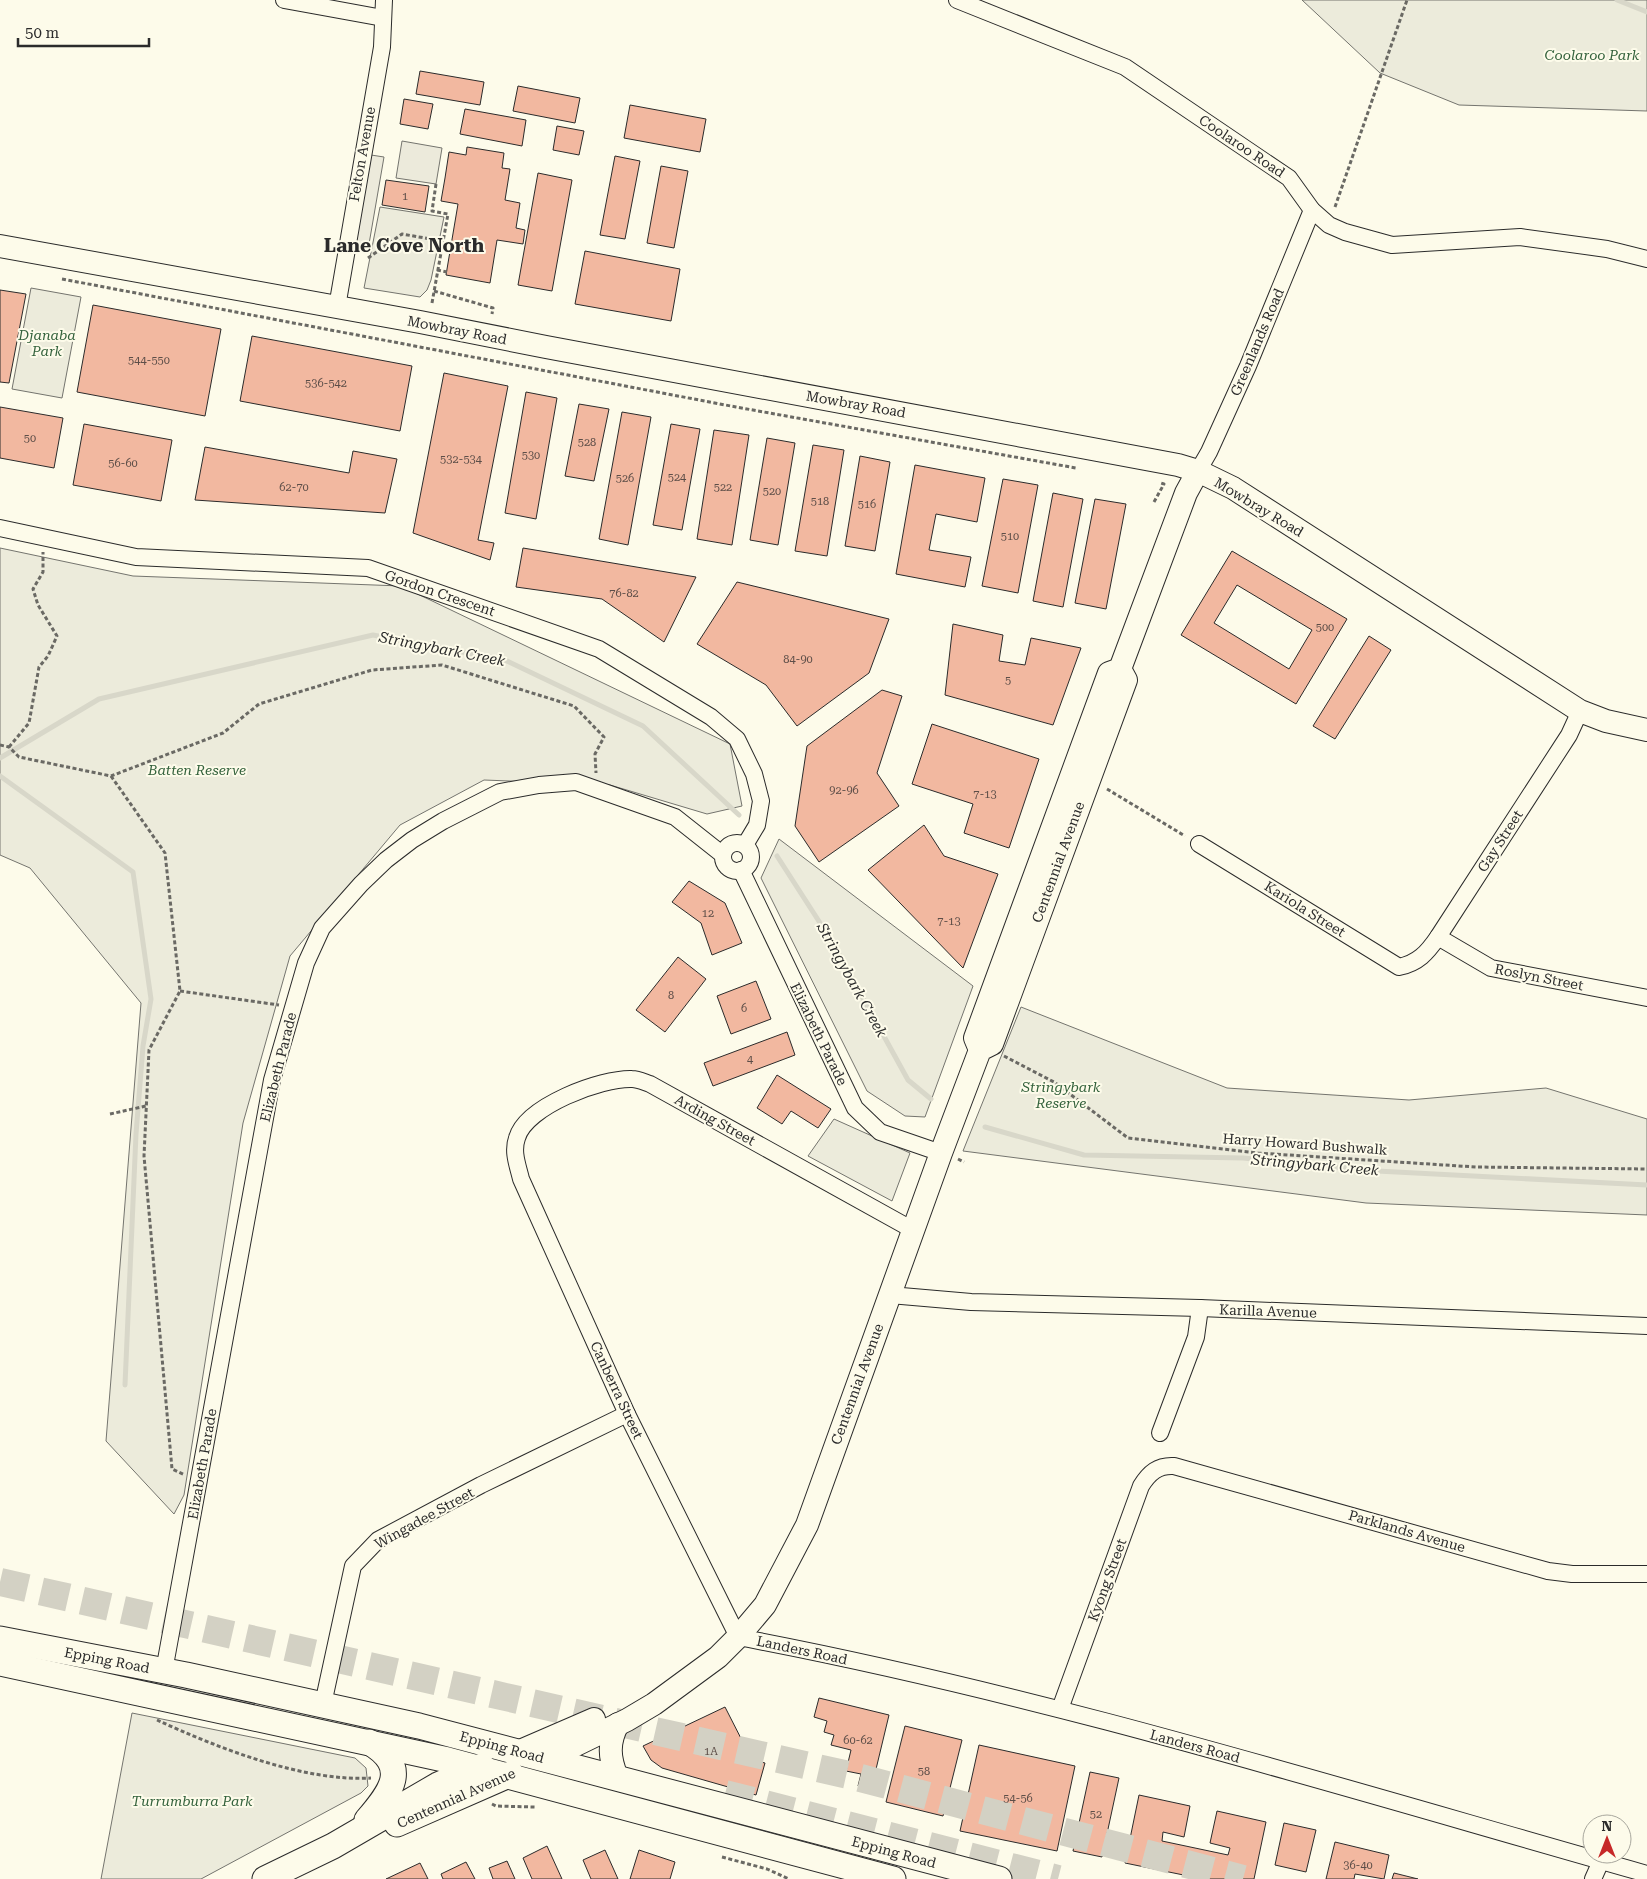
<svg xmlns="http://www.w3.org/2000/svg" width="1647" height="1879" font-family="'Roboto Serif',serif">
<rect width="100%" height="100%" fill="#fdfbea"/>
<!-- green -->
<g fill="#ecebdb" stroke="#74746e">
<path d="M1302 0H1647V111L1459 105 1380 73Z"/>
<path d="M380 207 444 217 431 280 427 290 420 297 364 288Z"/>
<path d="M31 288 81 297 62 398 12 389Z"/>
<path d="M0 548 133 576 401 586 730 744 742 806 707 814 610 785 484 780 400 825 290 956 243 1123 184 1495 174 1514 106 1441 141 1003 30 868 0 855Z"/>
<path d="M779 839 973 986 925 1117 905 1116 867 1091 761 878Z"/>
<path d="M1021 1007 1227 1088 1409 1100 1546 1088 1647 1119V1215L1366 1203 963 1151Z"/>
<path d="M834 1119 910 1153 892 1201 808 1156Z"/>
<path d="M132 1713 355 1758 366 1768 368 1786 361 1793 201 1879H101Z"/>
</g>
<!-- parking -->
<g fill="#eceadb" stroke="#74746e">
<path d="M402 141 442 148 436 184 396 178Z"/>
<path d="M371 155 384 157 369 244 356 242Z"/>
</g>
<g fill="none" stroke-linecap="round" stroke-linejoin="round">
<!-- stream -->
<g stroke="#d8d7c9" stroke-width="5">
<path d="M1617 0 1647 12"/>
<path d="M0 758 99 699 373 635 505 660 643 726 739 815"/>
<path d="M0 776 133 872 151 999 143 1046 136 1134 125 1385"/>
<path d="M777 856 831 940 908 1080 931 1099"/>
<path d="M985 1127 1084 1155 1243 1158 1377 1171 1647 1185"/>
</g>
</g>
<!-- building -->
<g fill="#f2b8a0" stroke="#2b2b2b" fill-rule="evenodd">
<path d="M420 71 484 82 480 105 416 94Z"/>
<path d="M518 86 580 98 575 123 513 111Z"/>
<path d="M404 99 433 104 428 129 400 124Z"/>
<path d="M630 105 706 119 700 152 624 138Z"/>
<path d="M465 109 526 120 522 146 460 134Z"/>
<path d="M557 126 584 131 579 155 553 150Z"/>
<path d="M467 147 504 153 502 168 510 169 505 200 520 203 516 228 525 230 523 244 497 240 490 283 446 275 458 204 441 201 445 178 449 152 466 155Z"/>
<path d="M615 156 640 161 625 239 600 235Z"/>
<path d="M661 166 688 171 674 248 647 243Z"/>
<path d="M538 173 572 180 552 291 518 285Z"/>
<path d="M386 180 429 186 425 212 382 205Z"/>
<path d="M585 251 680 269 671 321 575 304Z"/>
<path d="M0 290 26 294 9 383 0 382Z"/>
<path d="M93 305 221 329 205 416 77 392Z"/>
<path d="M252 336 412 366 400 431 240 401Z"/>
<path d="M444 373 508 386 478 540 494 543 490 560 413 533Z"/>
<path d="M526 392 557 398 536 519 505 513Z"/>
<path d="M579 404 609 409 594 481 565 476Z"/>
<path d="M0 407 63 418 54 468 0 458Z"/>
<path d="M622 412 651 417 628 545 599 539Z"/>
<path d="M84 424 172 440 161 501 73 485Z"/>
<path d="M671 424 700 429 682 530 653 525Z"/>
<path d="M714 430 749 435 732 545 697 539Z"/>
<path d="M767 438 795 443 778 545 750 540Z"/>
<path d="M813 445 844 450 827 556 795 551Z"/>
<path d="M205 447 349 473 353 451 397 459 385 513 195 500Z"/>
<path d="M860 456 890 462 875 551 845 546Z"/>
<path d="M915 465 985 478 977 522 936 514 929 550 971 557 965 587 896 574Z"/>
<path d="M1003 479 1038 485 1018 593 982 586Z"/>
<path d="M1053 493 1083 499 1063 607 1033 601Z"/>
<path d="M1095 499 1126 504 1106 609 1075 603Z"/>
<path d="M523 548 696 577 664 642 602 599 516 587Z"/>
<path d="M1232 551 1347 619 1296 704 1181 635ZM1237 585 1312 630 1289 669 1214 623Z"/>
<path d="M737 582 889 619 869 673 797 726 766 685 697 644Z"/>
<path d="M953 624 1003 635 999 661 1025 665 1031 638 1081 648 1053 725 945 695Z"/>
<path d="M1369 636 1391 650 1335 739 1313 726Z"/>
<path d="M882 690 902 696 877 773 899 806 819 862 795 826 807 746Z"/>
<path d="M932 724 1039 759 1009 848 964 833 973 804 912 784Z"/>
<path d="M924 825 944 856 998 874 963 968 868 870Z"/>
<path d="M689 881 725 903 742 943 712 955 701 923 672 902Z"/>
<path d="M678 957 706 979 665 1032 636 1010Z"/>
<path d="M756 981 771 1019 731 1034 717 996Z"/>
<path d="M787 1032 795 1055 713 1086 704 1063Z"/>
<path d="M777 1075 831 1109 818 1128 791 1111 782 1124 757 1108Z"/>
<path d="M819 1698 889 1715 871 1790 858 1786 861 1774 846 1771 851 1750 831 1745 834 1735 824 1732 827 1721 814 1717Z"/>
<path d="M725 1707 752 1760 765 1763 756 1795 662 1768 651 1760 643 1746Z"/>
<path d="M905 1726 962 1740 943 1816 886 1802Z"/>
<path d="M979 1745 1075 1766 1057 1851 960 1831Z"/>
<path d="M1090 1772 1119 1778 1102 1857 1073 1851Z"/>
<path d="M1139 1795 1190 1806 1184 1837 1163 1832 1162 1841 1228 1855 1230 1848 1210 1843 1217 1811 1266 1822 1254 1879H1203L1125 1863Z"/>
<path d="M1284 1823 1316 1830 1306 1872 1275 1865Z"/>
<path d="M1335 1842 1389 1855 1384 1879 1355 1874 1354 1879H1326Z"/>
<path d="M547 1846 562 1879H532L523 1858Z"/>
<path d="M605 1850 618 1879H591L583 1860Z"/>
<path d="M639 1850 675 1862 670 1879H630Z"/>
<path d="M507 1861 515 1879H493L489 1868Z"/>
<path d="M466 1862 475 1879H443L441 1874Z"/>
<path d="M420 1863 428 1879H386Z"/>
<path d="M1394 1873 1418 1879H1392Z"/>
</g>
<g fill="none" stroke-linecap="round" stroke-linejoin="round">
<!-- highway-tunnel -->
<g stroke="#d3d1c4" stroke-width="28" stroke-dasharray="28 14" stroke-linecap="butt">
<path d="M0 1582 853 1776 1243 1879"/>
<path d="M725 1794 1058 1879"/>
</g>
<!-- street casing -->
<g stroke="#2b2b2b" stroke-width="18">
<g id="street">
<path d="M284 0 383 18"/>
<path d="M957 0 1125 67 1289 178 1312 210 1329 225 1345 232 1392 245 1520 237 1607 249 1647 259"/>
<path d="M337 307 382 47 384 0"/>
<path d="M1198 471 1209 452 1248 366 1312 210"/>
<path d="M0 528 136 557 368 568 599 649 711 717 737 739 754 774 761 801 757 825 745 845"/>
<circle cx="737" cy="857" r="14"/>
<path d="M1199 844 1399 967C1418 963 1427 953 1438 937L1569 735 1580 711"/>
<path d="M741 870 855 1108 880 1132 941 1153"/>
<path d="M1438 937 1491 968 1647 998"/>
<path d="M913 1230 650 1084C644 1082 638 1079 632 1079 601 1078 526 1106 517 1138 512 1152 518 1166 521 1179L627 1414 738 1637C1046 1695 1346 1789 1647 1874"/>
<path d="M890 1295 971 1302 1200 1308 1647 1326"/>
<path d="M1160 1433 1196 1337 1200 1308"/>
<path d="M164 1671 272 1080 306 963 322 928 361 884 386 860 412 840 443 821 500 792 539 785 576 782 675 817 723 855"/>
<path d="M323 1704 353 1566 378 1540 481 1485 627 1414"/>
<path d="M1060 1709 1141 1486C1149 1473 1158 1465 1174 1466L1548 1571 1572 1574H1647"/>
<path d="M1593 1879 1601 1861"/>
</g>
</g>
<!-- secondary casing -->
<g stroke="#2b2b2b" stroke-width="24">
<g id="secondary">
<path d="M0 246 420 322 546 347 1178 465 1198 471 1233 488 1580 711 1606 721 1647 730"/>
<path d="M980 1050 975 1038 1109 673 1120 669 1186 493 1198 471"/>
<path d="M520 1751 594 1719"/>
<path d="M547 1759 627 1720 654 1704 718 1657 738 1637 765 1605 807 1525 941 1153 980 1050 992 1044 1126 680 1120 669"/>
<path d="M617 1777C609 1757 608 1743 618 1724"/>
</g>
</g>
<!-- primary casing -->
<g stroke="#2b2b2b" stroke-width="27">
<g id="primary">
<path d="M0 1639 186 1675 419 1726 999 1879"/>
<path d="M0 1663 448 1760 893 1879"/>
<path d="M367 1820C391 1792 411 1767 369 1742"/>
<path d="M397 1824 511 1774"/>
<path d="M265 1879 333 1846 438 1785 482 1766"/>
</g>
</g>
<!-- path -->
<g stroke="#6a6964" stroke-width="3" stroke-dasharray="4 2.5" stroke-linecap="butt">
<path d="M1335 207 1407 0"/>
<path d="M368 258 402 234 442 241"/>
<path d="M437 270 447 272"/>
<path d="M62 279 736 407 1076 468"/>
<path d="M434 291 493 308 492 314"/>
<path d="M432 303 448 214 432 211 436 184"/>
<path d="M1154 502 1164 484 1161 483"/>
<path d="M0 745 9 747 19 757 111 776 223 733 259 704 372 670 442 665 574 706 604 737 595 754 596 773"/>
<path d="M9 747 29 723 39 667 48 656 57 636 38 605 33 589 43 572V552"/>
<path d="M111 776 165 853 180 991 149 1050 144 1156 172 1469 185 1475"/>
<path d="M1107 789 1185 836"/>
<path d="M180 991 279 1005"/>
<path d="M1004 1056 1054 1082 1128 1138 1258 1153 1476 1167 1647 1169"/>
<path d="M110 1114 146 1106"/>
<path d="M958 1159 964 1162"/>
<path d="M157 1720C218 1748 304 1782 371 1778"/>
<path d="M492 1804 496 1806 535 1807"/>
<path d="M722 1857 767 1869 789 1879"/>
</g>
<!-- street -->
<use href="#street" stroke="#fdfbea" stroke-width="16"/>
<!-- secondary -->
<use href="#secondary" stroke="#fdfbea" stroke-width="22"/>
<!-- primary -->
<use href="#primary" stroke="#fdfbea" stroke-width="25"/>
</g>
<g text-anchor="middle" stroke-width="4" stroke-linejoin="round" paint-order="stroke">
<!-- number labels -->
<g font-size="11" fill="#5d4e48">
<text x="405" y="200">1</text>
<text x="149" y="364">544-550</text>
<text x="326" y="387">536-542</text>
<text x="30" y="442">50</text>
<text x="587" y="446">528</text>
<text x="531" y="459">530</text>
<text x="461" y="463">532-534</text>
<text x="123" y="467">56-60</text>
<text x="677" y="481">524</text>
<text x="625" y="482">526</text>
<text x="294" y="491">62-70</text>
<text x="723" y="491">522</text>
<text x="772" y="495">520</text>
<text x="820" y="505">518</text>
<text x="867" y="508">516</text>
<text x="1010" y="540">510</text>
<text x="624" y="597">76-82</text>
<text x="1325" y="631">500</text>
<text x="798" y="663">84-90</text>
<text x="1008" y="684">5</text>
<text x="844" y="794">92-96</text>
<text x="985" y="798">7-13</text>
<text x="708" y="917">12</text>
<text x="949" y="925">7-13</text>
<text x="671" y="999">8</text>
<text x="744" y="1012">6</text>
<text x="750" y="1063">4</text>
<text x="858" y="1744">60-62</text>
<text x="711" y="1755">1A</text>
<text x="924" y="1775">58</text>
<text x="1018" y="1802">54-56</text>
<text x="1096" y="1818">52</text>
<text x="1358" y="1869">36-40</text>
</g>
<!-- park labels -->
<g font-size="14" font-style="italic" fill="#34623c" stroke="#fdfbea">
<text x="1592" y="60">Coolaroo Park</text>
<text x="47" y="340">Djanaba<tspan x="47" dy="16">Park</tspan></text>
<text x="197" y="775">Batten Reserve</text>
<text x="1061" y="1092">Stringybark<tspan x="1061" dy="16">Reserve</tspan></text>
<text x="192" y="1806">Turrumburra Park</text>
</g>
<!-- street labels -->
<g font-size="14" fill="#2b2b2b" stroke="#fdfbea">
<text transform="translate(1242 146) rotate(34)" y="5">Coolaroo Road</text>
<text transform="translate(362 154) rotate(-80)" y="5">Felton Avenue</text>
<text transform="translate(457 330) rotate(11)" y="5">Mowbray Road</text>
<text transform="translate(1257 342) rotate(-67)" y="5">Greenlands Road</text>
<text transform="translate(856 404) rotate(10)" y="5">Mowbray Road</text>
<text transform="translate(1259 507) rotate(31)" y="5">Mowbray Road</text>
<text transform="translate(440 593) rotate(19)" y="5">Gordon Crescent</text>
<text transform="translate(1500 841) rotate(-57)" y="5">Gay Street</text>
<text transform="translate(1058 862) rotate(-70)" y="5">Centennial Avenue</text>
<text transform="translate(1305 909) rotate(32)" y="5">Kariola Street</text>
<text transform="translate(1539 977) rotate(11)" y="5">Roslyn Street</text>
<text transform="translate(819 1034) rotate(64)" y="5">Elizabeth Parade</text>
<text transform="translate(278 1067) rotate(-76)" y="5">Elizabeth Parade</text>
<text transform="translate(715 1120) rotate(29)" y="5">Arding Street</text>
<text transform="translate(1305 1144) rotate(4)" y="5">Harry Howard Bushwalk</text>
<text transform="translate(1268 1311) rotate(2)" y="5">Karilla Avenue</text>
<text transform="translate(857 1384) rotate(-70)" y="5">Centennial Avenue</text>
<text transform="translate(617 1390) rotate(65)" y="5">Canberra Street</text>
<text transform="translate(202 1464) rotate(-80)" y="5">Elizabeth Parade</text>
<text transform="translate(424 1518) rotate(-29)" y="5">Wingadee Street</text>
<text transform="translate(1407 1531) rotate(16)" y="5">Parklands Avenue</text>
<text transform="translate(1107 1580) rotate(-70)" y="5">Kyong Street</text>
<text transform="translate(802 1650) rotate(12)" y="5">Landers Road</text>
<text transform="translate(107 1660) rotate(11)" y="5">Epping Road</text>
<text transform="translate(1195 1746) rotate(15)" y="5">Landers Road</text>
<text transform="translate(502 1747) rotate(15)" y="5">Epping Road</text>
<text transform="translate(456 1798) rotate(-24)" y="5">Centennial Avenue</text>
<text transform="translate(894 1852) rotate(15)" y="5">Epping Road</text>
</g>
<!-- water labels -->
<g font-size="15" font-style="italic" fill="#2b2b2b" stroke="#fdfbea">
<text transform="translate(442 649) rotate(11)" y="5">Stringybark Creek</text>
<text transform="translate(852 980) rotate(61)" y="5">Stringybark Creek</text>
<text transform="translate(1315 1165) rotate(5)" y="5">Stringybark Creek</text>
</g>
<!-- district labels -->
<g font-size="19" font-weight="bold" fill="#2b2b2b" stroke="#fdfbea">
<text x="404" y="252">Lane Cove North</text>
</g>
</g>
<!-- north arrow -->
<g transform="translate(1607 1839)"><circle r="24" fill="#fdfbea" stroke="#a9a89e"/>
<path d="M0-4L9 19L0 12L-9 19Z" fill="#c62828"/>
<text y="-8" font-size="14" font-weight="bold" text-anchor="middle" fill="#2b2b2b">N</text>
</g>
<!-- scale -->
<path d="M18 38v8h131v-8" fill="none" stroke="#2b2b2b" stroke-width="2.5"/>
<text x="25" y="38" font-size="15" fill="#2b2b2b" stroke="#fdfbea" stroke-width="4" paint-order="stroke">50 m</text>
</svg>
